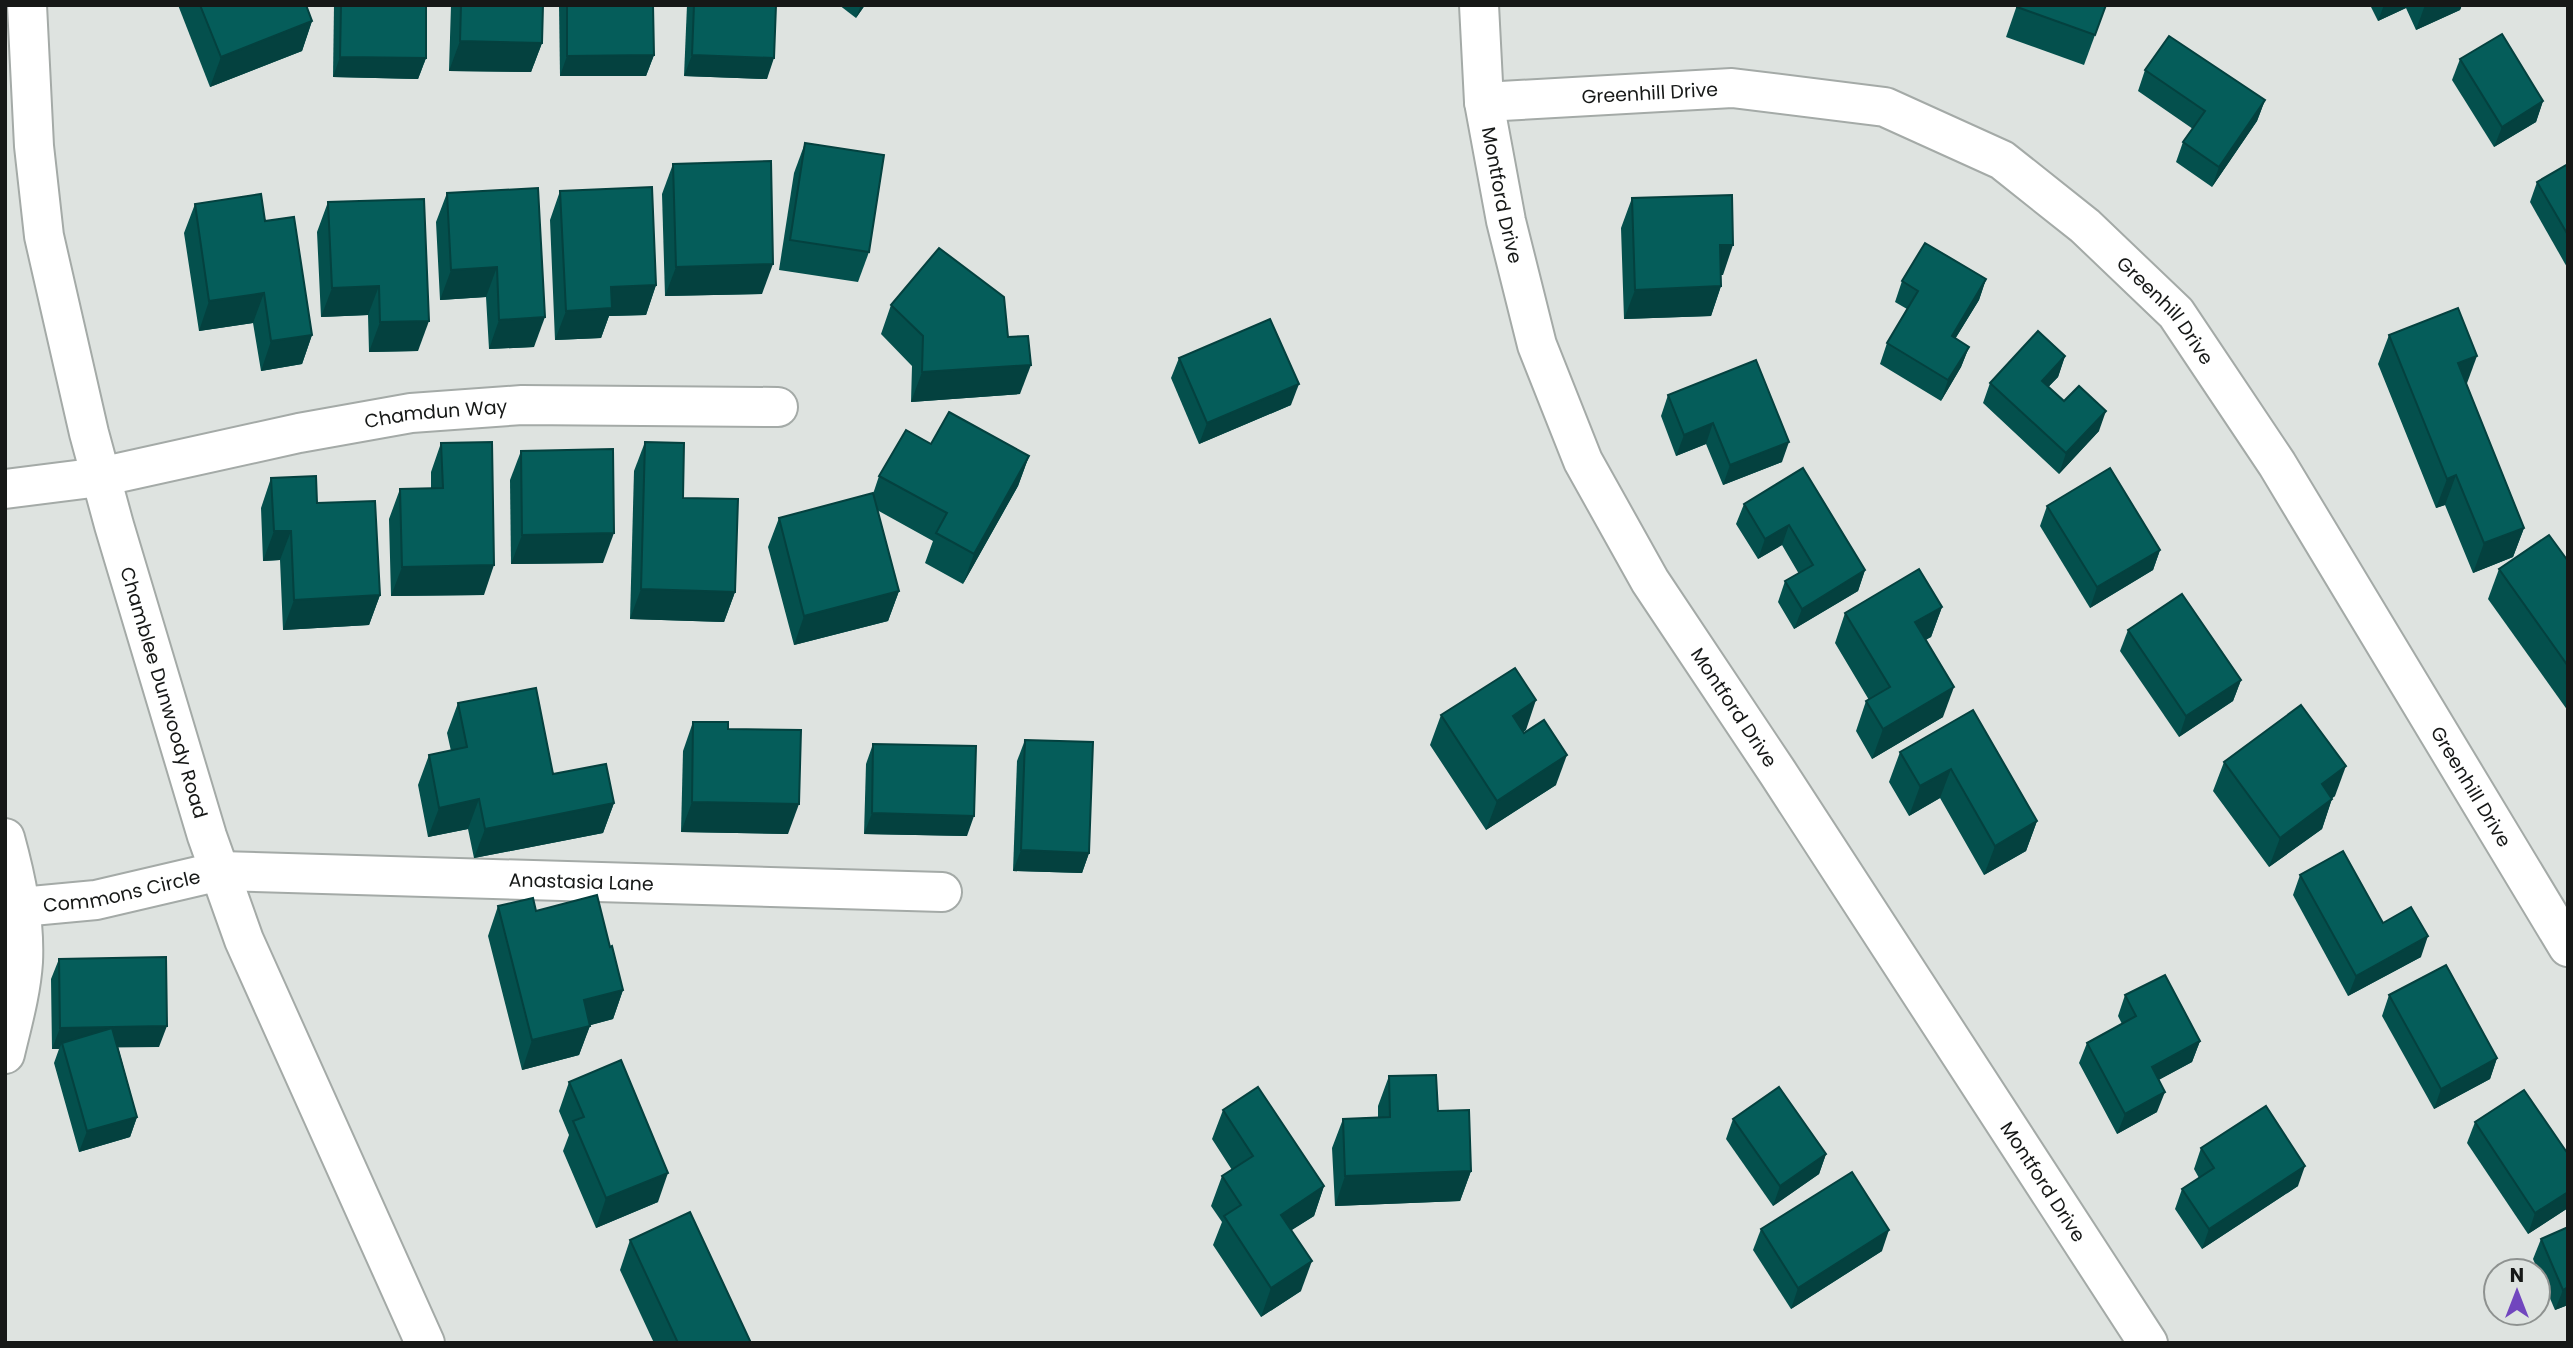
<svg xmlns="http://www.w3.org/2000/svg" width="2573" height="1348" font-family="Poppins,sans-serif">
<rect width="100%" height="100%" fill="#dee3e0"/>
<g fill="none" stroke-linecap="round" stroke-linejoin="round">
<!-- minor casing -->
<g stroke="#a4aaa7" stroke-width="42">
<g id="minor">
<path id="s1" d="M1479 5 1484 102 1506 221 1537 345 1583 461 1650 581 1778 773 2148 1343"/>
<path id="s2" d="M1484 102 1732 88 1885 107 2002 160 2085 226 2176 313 2277 464 2568 947"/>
<path id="s3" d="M5 489 100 477 299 433 411 413 522 405 778 407"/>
<path d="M5 838C16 878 25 920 23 962 21 993 12 1024 5 1054"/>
<path id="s4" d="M21 907 96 900 220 871 942 892"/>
</g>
</g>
<!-- tertiary casing -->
<g stroke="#a4aaa7" stroke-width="42">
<g id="tertiary">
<path id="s5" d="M27 5 34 146 44 236 89 433 114 525 207 836 244 940 425 1343"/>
</g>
</g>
<!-- minor -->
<use href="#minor" stroke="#fff" stroke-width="38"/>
<!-- tertiary -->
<use href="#tertiary" stroke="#fff" stroke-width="38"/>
</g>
<!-- wall -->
<g fill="#04504d">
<path d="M178 5H306L312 21 302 51 210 87Z"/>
<path d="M334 5H426V58L418 79 333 77Z"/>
<path d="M451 5H543L542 43 531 72 449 71Z"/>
<path d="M559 5H653L654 55 646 76H560Z"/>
<path d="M687 5H776L767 79 684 76Z"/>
<path d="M839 5H865L856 18Z"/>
<path d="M2017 5H2106L2084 65 2006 37Z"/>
<path d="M2370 5H2462L2460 10 2416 30 2406 8 2378 21Z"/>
<path d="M2460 59 2543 101 2536 122 2494 147 2452 80Z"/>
<path d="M2145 70 2265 100 2257 121 2212 187 2176 162 2183 142 2193 129 2138 91Z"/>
<path d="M805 143 869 252 858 282 779 270 794 173Z"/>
<path d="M673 164 762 294 665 296 662 194Z"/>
<path d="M2568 164V269L2530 202 2537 182Z"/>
<path d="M538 188 534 347 489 349 486 297 440 300 436 222 447 193Z"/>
<path d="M560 191 656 285 646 315 609 316 601 338 555 340 550 220Z"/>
<path d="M1632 198 1723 275H1721V286L1711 316 1624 319 1621 228Z"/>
<path d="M328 202 418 351 369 352 368 315 321 317 317 232Z"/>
<path d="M195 204 265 221 312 335 302 364 261 371 253 323 199 331 184 233Z"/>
<path d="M1986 279 1979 300 1955 339 1969 347 1961 367 1941 401 1880 364 1887 343 1907 309 1895 302 1902 281Z"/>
<path d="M891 305 1008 337 1020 394 911 402 912 366 881 334Z"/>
<path d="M2389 335 2466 384 2524 528 2513 557 2473 573 2445 505 2436 508 2378 364Z"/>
<path d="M2065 356 2058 377 2048 387 2099 431 2059 474 1983 403 1990 383Z"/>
<path d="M1179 358 1291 405 1199 444 1171 378Z"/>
<path d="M1668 395 1782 462 1723 485 1706 444 1676 456 1661 416Z"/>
<path d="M645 442 683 498 735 592 724 622 630 619 634 471Z"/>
<path d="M441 443 484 595 391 596 389 519 400 489 431 488V472Z"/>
<path d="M931 444 1029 456 1018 486 963 584 925 563 933 541 877 510 899 591 888 621 794 645 768 547 779 518 873 494 879 476Z"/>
<path d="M521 451 603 563 511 564 510 480Z"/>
<path d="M1803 468 1865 570 1858 591 1794 629 1778 602 1785 581 1799 574 1782 545 1758 559 1736 524 1744 504Z"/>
<path d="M271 478 317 503 380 595 369 625 283 630 280 560 263 561 261 508Z"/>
<path d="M2047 506 2160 550 2153 570 2090 608 2040 526Z"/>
<path d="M2568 561V711L2488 599 2499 569Z"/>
<path d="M1942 607 1931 637 1926 639 1943 717 1872 759 1856 731 1866 701 1869 700 1835 643 1845 613Z"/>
<path d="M2128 630 2241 680 2233 701 2179 737 2120 651Z"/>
<path d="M458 703 553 774 614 803 603 833 474 858 468 829 428 837 418 785 429 755 451 751 447 733Z"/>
<path d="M1973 710 2037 821 2026 851 1984 875 1940 798 1909 816 1889 782 1900 752Z"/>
<path d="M1441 715 1526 730 1523 732 1556 785 1486 830 1430 745Z"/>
<path d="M693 722 728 729 788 834 681 832 683 751Z"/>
<path d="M1025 740 1089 853 1082 873 1013 871 1017 761Z"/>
<path d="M873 744 967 836 864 834 866 764Z"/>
<path d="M2224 762 2335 796 2332 798 2322 829 2269 867 2213 791Z"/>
<path d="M2300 875 2383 923 2421 957 2348 996 2293 895Z"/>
<path d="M498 906 536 911 610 947 623 990 613 1019 590 1025 579 1055 522 1070 488 936Z"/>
<path d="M59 959 159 1047H118L137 1117 130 1137 79 1152 54 1063 59 1049H52L51 979Z"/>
<path d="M2125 995 2200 1041 2192 1062 2158 1080 2157 1112 2117 1134 2079 1063 2087 1043 2122 1024 2118 1016Z"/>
<path d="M2389 995 2497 1058 2490 1079 2434 1109 2382 1016Z"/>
<path d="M1389 1076 1438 1111 1471 1171 1460 1201 1335 1206 1332 1148 1343 1119 1378 1117V1106Z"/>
<path d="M569 1082 658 1202 596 1228 563 1151 569 1135 559 1111Z"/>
<path d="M1223 1110 1324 1186 1314 1216 1291 1230 1301 1291 1261 1317 1213 1245 1222 1222 1211 1206 1222 1176 1232 1170 1212 1139Z"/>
<path d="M1733 1119 1826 1154 1819 1174 1773 1206 1726 1139Z"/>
<path d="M2475 1122 2568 1154V1208L2528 1234 2467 1143Z"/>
<path d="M2201 1148 2298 1186 2202 1249 2175 1209 2182 1189 2199 1178 2194 1169Z"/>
<path d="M2568 1227V1305L2555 1310 2533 1259 2541 1239Z"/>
<path d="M1761 1229 1882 1251 1791 1309 1753 1250Z"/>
<path d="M630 1240 751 1343H654L620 1270Z"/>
</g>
<!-- shaded-wall -->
<g fill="#04413f">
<path d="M861 5H865L856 18Z"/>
<path d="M2384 5H2407L2406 8 2378 21Z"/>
<path d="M2425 5H2462L2460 10 2416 30Z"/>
<path d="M312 21 302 51 210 87 221 57Z"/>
<path d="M460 41 542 43 531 72 449 71Z"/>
<path d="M654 55 646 76H560L567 56Z"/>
<path d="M692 55 774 58 767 79 684 76Z"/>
<path d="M340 57 426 58 418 79 333 77Z"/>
<path d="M2265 100 2257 121 2212 187 2219 167Z"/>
<path d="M2543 101 2536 122 2494 147 2502 127Z"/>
<path d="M1720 245H1733L1723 275H1709Z"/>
<path d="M773 264 762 294 665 296 676 267Z"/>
<path d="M497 267 486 297 440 300 451 270Z"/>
<path d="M1986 279 1979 300 1944 357 1952 336Z"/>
<path d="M656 285 646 315 609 316 601 338 555 340 566 311 611 287Z"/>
<path d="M379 286 368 315 321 317 332 288Z"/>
<path d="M1721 286 1711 316 1624 319 1635 290Z"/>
<path d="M264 293 253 323 199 331 209 301Z"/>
<path d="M545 317 534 347 489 349 499 320Z"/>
<path d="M429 321 418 351 369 352 380 322Z"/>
<path d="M312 335 302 364 261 371 271 341Z"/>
<path d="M1969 347 1961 367 1941 401 1948 380Z"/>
<path d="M2065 356 2058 377 2035 401 2042 381Z"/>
<path d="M2477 356 2466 386 2458 363Z"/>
<path d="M1031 365 1020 394 911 402 922 372Z"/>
<path d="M1299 384 1291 405 1199 444 1207 423Z"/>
<path d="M2106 411 2099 431 2059 474 2066 453Z"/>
<path d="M1713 423 1706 444 1676 456 1684 435Z"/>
<path d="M1789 442 1782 462 1723 485 1730 465Z"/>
<path d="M1029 456 1018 486 963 584 974 554Z"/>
<path d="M2456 475 2445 505 2436 508 2447 479Z"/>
<path d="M1789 525 1782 545 1758 559 1765 539Z"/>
<path d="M2524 528 2513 557 2473 573 2484 543Z"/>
<path d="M274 531H291L280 560 263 561Z"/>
<path d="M614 533 603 563 511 564 522 535Z"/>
<path d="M2160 550 2153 570 2090 608 2097 587Z"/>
<path d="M494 565 484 595 391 596 402 567Z"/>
<path d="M1865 570 1858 591 1794 629 1802 609Z"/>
<path d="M641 589 735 592 724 622 630 619Z"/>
<path d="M899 591 888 621 794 645 804 616Z"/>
<path d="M380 595 369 625 283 630 294 600Z"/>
<path d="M1942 607 1931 637 1905 652 1915 622Z"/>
<path d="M2241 680 2233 701 2179 737 2186 716Z"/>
<path d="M1954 687 1943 717 1872 759 1883 729Z"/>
<path d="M1536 700 1526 730 1502 746 1513 716Z"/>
<path d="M1567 755 1556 785 1486 830 1497 801Z"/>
<path d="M2346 766 2335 796 2311 814 2322 784Z"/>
<path d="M1951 769 1940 798 1909 816 1920 786Z"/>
<path d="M479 799 468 829 428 837 439 808Z"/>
<path d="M2332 799 2322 829 2269 867 2280 838Z"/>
<path d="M692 802 799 804 788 834 681 832Z"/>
<path d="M614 803 603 833 474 858 485 829Z"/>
<path d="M872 813 974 816 967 836 864 834Z"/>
<path d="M2037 821 2026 851 1984 875 1995 846Z"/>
<path d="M1021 850 1089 853 1082 873 1013 871Z"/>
<path d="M2428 936 2421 957 2348 996 2356 976Z"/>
<path d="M623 990 613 1019 573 1030 584 1000Z"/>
<path d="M167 1026 159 1047 63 1048 62 1043 59 1049H52L60 1028Z"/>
<path d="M590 1026 579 1055 522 1070 532 1040Z"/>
<path d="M2200 1041 2192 1062 2144 1088 2152 1067Z"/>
<path d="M2497 1058 2490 1079 2434 1109 2441 1089Z"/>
<path d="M2165 1092 2157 1112 2117 1134 2125 1114Z"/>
<path d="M137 1117 130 1137 79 1152 87 1131Z"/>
<path d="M1826 1154 1819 1174 1773 1206 1780 1186Z"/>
<path d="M2305 1166 2298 1186 2202 1249 2209 1229Z"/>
<path d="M1471 1171 1460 1201 1335 1206 1345 1176Z"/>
<path d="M668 1173 658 1202 596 1228 606 1198Z"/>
<path d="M1324 1186 1314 1216 1270 1244 1281 1215Z"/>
<path d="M2568 1192V1208L2528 1234 2535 1213Z"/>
<path d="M1889 1230 1882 1251 1791 1309 1798 1288Z"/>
<path d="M1312 1261 1301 1291 1261 1317 1271 1288Z"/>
<path d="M2568 1287V1305L2555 1310 2563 1290Z"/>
</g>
<!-- building -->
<g fill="#055d5a" stroke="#04413f" stroke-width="2">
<path d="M200 5H306L312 21 221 57Z"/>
<path d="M341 5H426V58L340 57Z"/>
<path d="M461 5H543L542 43 460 41Z"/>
<path d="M567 5H653L654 55 567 56Z"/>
<path d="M694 5H776L774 58 692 55Z"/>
<path d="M2017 5H2106L2095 35 2017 7Z"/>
<path d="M2502 34 2543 101 2502 127 2460 59Z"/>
<path d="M2169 36 2265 100 2219 167 2183 142 2205 111 2145 70Z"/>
<path d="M805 143 884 155 869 252 790 240Z"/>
<path d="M771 161 773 264 676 267 673 164Z"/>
<path d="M2568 164V235L2537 182Z"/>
<path d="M652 187 656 285 611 287 612 308 566 311 560 191Z"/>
<path d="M538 188 545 317 499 320 497 267 451 270 447 193Z"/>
<path d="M261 194 265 221 294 217 312 335 271 341 264 293 209 301 195 204Z"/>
<path d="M1732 195 1733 245H1720L1721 286 1635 290 1632 198Z"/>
<path d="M424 199 429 321 380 322 379 286 332 288 328 202Z"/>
<path d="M1925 243 1986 279 1952 336 1969 347 1948 380 1887 343 1918 291 1902 281Z"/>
<path d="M939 248 1004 297 1008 337 1028 336 1031 365 922 372 923 336 891 305Z"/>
<path d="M2458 308 2477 356 2458 363 2524 528 2484 543 2456 475 2447 479 2389 335Z"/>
<path d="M1270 319 1299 384 1207 423 1179 358Z"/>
<path d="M2038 331 2065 356 2042 381 2064 401 2079 386 2106 411 2066 453 1990 383Z"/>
<path d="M1756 360 1789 442 1730 465 1713 423 1684 435 1668 395Z"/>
<path d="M949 412 1029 456 974 554 936 533 947 513 879 476 906 430 931 444Z"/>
<path d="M492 442 494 565 402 567 400 489 443 488 441 443Z"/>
<path d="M645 442 684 443 683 498 738 499 735 592 641 589Z"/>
<path d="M613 449 614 533 522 535 521 451Z"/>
<path d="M1803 468 1865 570 1802 609 1785 581 1813 565 1789 525 1765 539 1744 504Z"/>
<path d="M2110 468 2160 550 2097 587 2047 506Z"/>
<path d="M316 476 317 503 375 501 380 595 294 600 291 531H274L271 478Z"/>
<path d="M873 493 899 591 804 616 779 518Z"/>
<path d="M2549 535 2568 561V666L2499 569Z"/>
<path d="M1919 569 1942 607 1915 622 1954 687 1883 729 1866 701 1890 687 1845 613Z"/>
<path d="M2182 594 2241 680 2186 716 2128 630Z"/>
<path d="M1515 668 1536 700 1513 716 1524 733 1544 720 1567 755 1497 801 1441 715Z"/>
<path d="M536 688 553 774 606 764 614 803 485 829 479 799 439 808 429 755 467 747 458 703Z"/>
<path d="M2301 705 2346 766 2322 784 2332 799 2280 838 2224 762Z"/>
<path d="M1973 710 2037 821 1995 846 1951 769 1920 786 1900 752Z"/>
<path d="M693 722H728V729L801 730 799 804 692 802Z"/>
<path d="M1025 740 1093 742 1089 853 1021 850Z"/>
<path d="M873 744 976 746 974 816 872 813Z"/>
<path d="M2343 851 2383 923 2411 907 2428 936 2356 976 2300 875Z"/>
<path d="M597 895 610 947 612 946 623 990 584 1000 590 1026 532 1040 498 906 533 898 536 911Z"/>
<path d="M166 957 167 1026 60 1028 59 959Z"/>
<path d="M2446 965 2497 1058 2441 1089 2389 995Z"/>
<path d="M2165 975 2200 1041 2152 1067 2165 1092 2125 1114 2087 1043 2136 1016 2125 995Z"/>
<path d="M112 1028 137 1117 87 1131 62 1043Z"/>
<path d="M621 1060 668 1173 606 1198 573 1121 584 1117 569 1082Z"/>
<path d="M1436 1075 1438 1111 1469 1110 1471 1171 1345 1176 1343 1119 1390 1117 1389 1076Z"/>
<path d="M1258 1087 1324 1186 1281 1215 1312 1261 1271 1288 1224 1216 1241 1205 1222 1176 1253 1156 1223 1110Z"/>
<path d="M1779 1087 1826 1154 1780 1186 1733 1119Z"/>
<path d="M2524 1090 2568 1154V1192L2535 1213 2475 1122Z"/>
<path d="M2266 1106 2305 1166 2209 1229 2182 1189 2214 1168 2201 1148Z"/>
<path d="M1852 1172 1889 1230 1798 1288 1761 1229Z"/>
<path d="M690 1212 751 1343H678L630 1240Z"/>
<path d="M2568 1227V1287L2563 1290 2541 1239Z"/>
</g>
<g text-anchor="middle" stroke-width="7" stroke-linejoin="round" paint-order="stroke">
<!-- street labels -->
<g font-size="19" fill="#161817" stroke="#dee3e0">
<text dy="7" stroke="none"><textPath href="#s2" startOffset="166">Greenhill Drive</textPath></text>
<text dy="7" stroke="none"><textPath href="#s1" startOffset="192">Montford Drive</textPath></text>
<text dy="7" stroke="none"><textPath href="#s2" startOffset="754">Greenhill Drive</textPath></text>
<text dy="7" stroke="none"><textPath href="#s3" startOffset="438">Chamdun Way</textPath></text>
<text dy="7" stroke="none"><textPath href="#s5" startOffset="704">Chamblee Dunwoody Road</textPath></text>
<text dy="7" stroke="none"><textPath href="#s1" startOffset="760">Montford Drive</textPath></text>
<text dy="7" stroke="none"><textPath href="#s2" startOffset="1321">Greenhill Drive</textPath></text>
<text dy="7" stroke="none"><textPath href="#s4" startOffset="564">Anastasia Lane</textPath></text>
<text dy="7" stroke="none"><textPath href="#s4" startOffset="102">Commons Circle</textPath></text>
<text dy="7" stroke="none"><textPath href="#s1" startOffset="1326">Montford Drive</textPath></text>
</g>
</g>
<!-- border -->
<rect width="2573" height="1348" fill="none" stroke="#161817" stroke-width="14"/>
<!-- north arrow -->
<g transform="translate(2517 1292)"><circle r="33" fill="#dee3e0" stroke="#8e9290" stroke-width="2"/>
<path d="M0-5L12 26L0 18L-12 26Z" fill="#7146be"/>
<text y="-10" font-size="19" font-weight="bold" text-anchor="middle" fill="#161817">N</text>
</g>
</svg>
